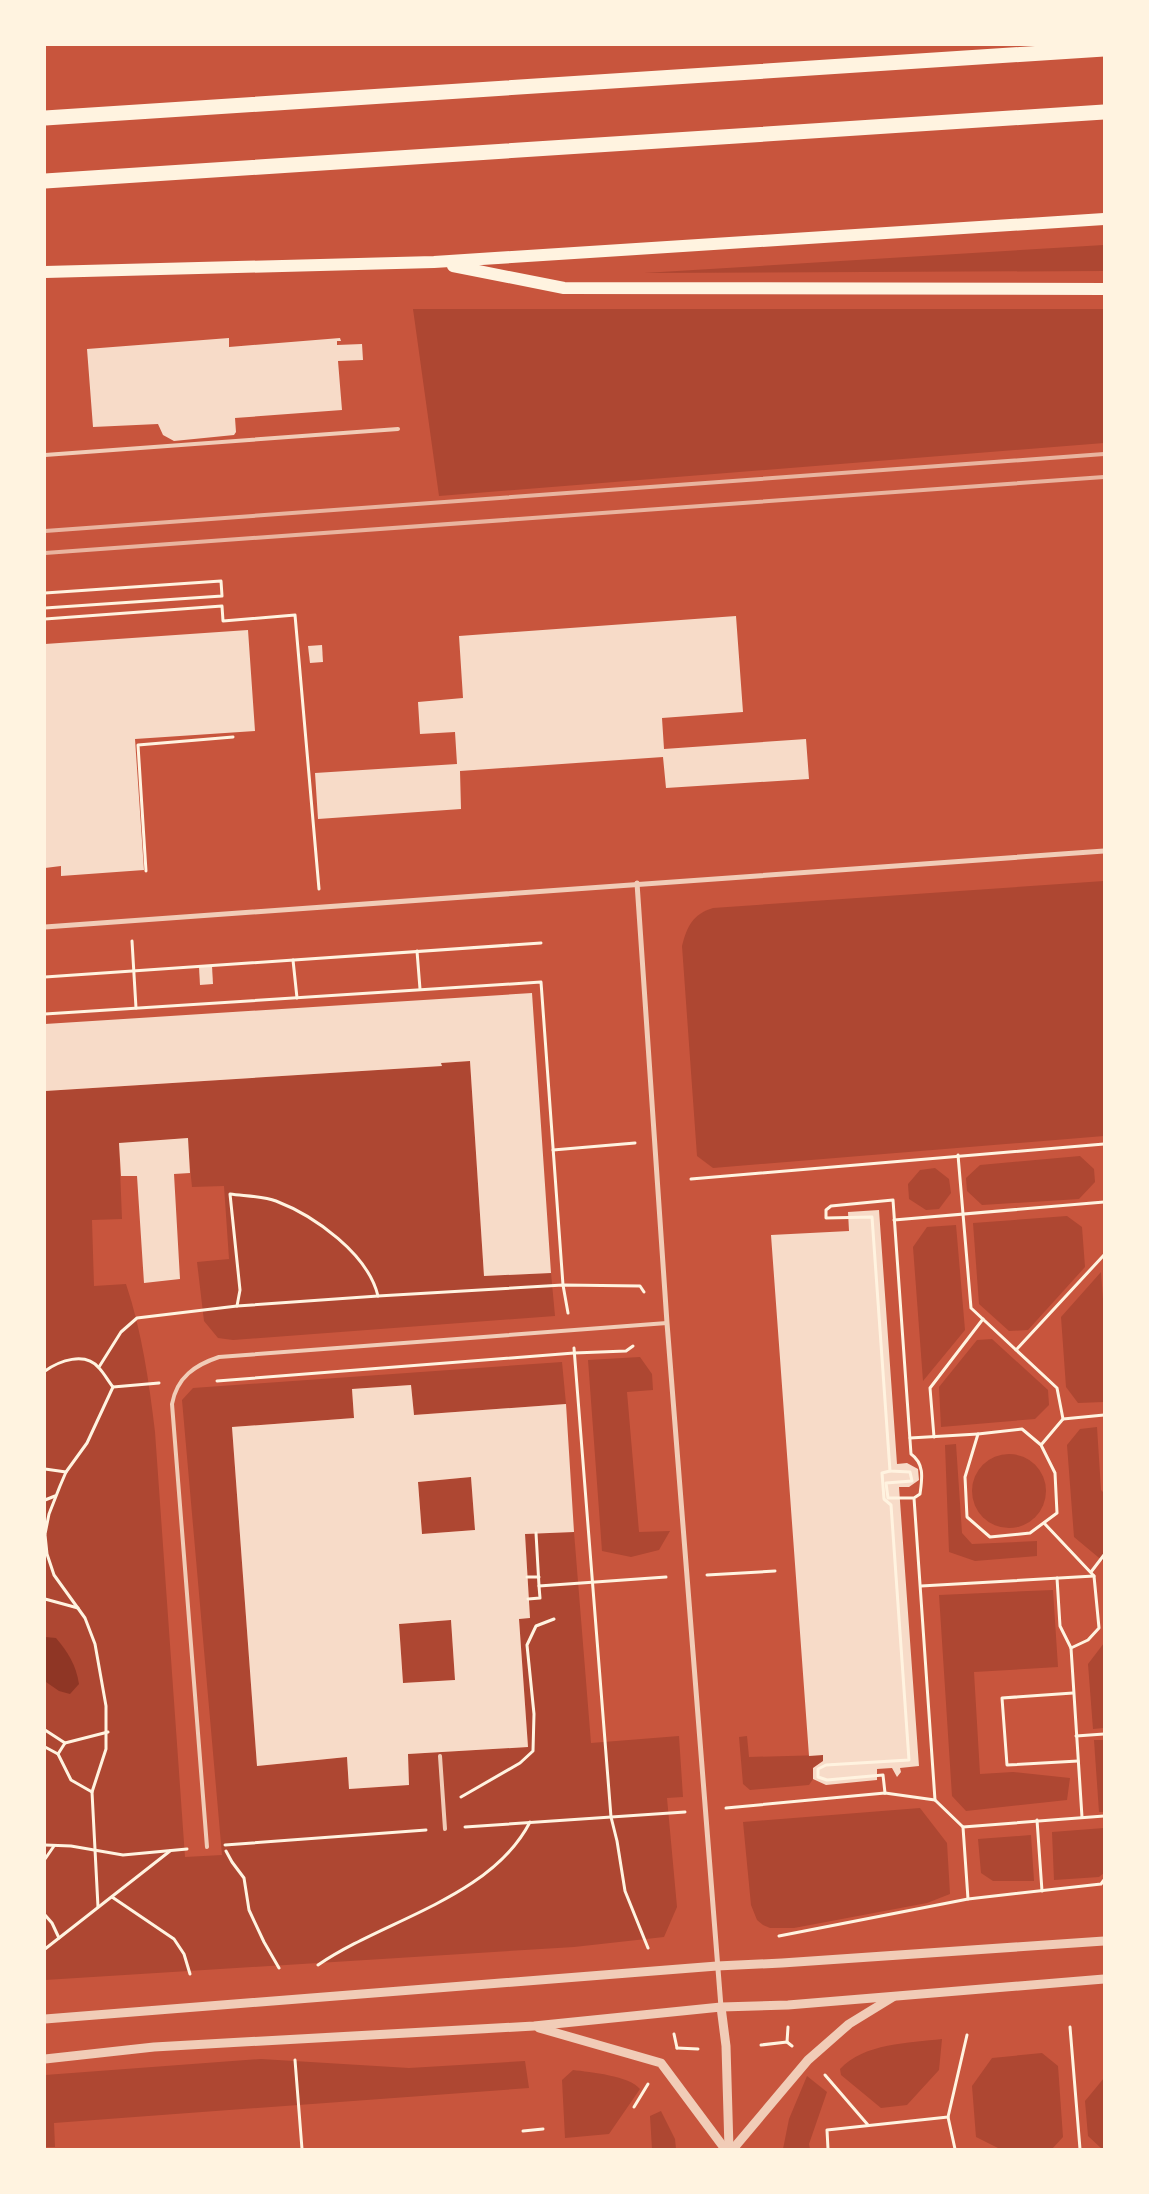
<svg xmlns="http://www.w3.org/2000/svg" width="1149" height="2194" font-family="Rubik,sans-serif">
<rect width="100%" height="100%" fill="#c8553d"/>
<!-- green -->
<g fill="#ae4732">
<path d="M1104 245V271L644 273Z"/>
<path d="M413 309H1104V443L439 496Z"/>
<path d="M1104 881V1136L713 1168 697 1156 682 946C687 926 693 914 713 908Z"/>
<path d="M470 1061 484 1276 551 1273 555 1316 233 1340 218 1338 204 1321 197 1262 229 1259 224 1186 192 1187 187 1138 119 1144 122 1219 92 1220 94 1286 126 1284C142 1332 149 1382 155 1432L185 1857 222 1855 182 1400 193 1388 562 1362 566 1404 414 1415 411 1385 352 1389 354 1418 232 1427 257 1766 347 1757 349 1789 409 1785 408 1754 528 1747 519 1619 530 1617 525 1534 574 1532 591 1743 679 1736 683 1797 667 1798 677 1907 664 1937 574 1947 45 1980V1091L441 1066V1063Z"/>
<path d="M1080 1156 1094 1169 1095 1182 1079 1199 982 1205 967 1191 966 1178 980 1165Z"/>
<path d="M935 1168 949 1179 951 1193 939 1209 926 1210 909 1199 908 1184 920 1170Z"/>
<path d="M1067 1216 1082 1227 1085 1267 1028 1330 1009 1331 979 1304 973 1223Z"/>
<path d="M956 1225 965 1330 923 1381 913 1247 927 1227Z"/>
<path d="M1101 1272 1104 1313V1402L1078 1403 1066 1387 1061 1317Z"/>
<path d="M992 1339 1048 1390 1049 1405 1035 1419 941 1427 939 1387 977 1340Z"/>
<path d="M640 1357 652 1374 653 1390 627 1392 639 1532 670 1531 659 1550 631 1557 602 1551 588 1360Z"/>
<path d="M1097 1427 1101 1490 1104 1493V1562L1074 1537 1067 1445 1080 1429Z"/>
<path d="M956 1444 962 1533 972 1544 1037 1541V1556L975 1561 949 1552 945 1445Z"/>
<circle cx="1009" cy="1491" r="37"/>
<path d="M471 1477 475 1530 422 1534 418 1482Z"/>
<path d="M1053 1590 1058 1667 974 1672 980 1774 1013 1772 1070 1778 1067 1800 966 1811 952 1796 939 1595Z"/>
<path d="M451 1620 455 1680 403 1683 399 1624Z"/>
<path d="M1104 1643V1728L1093 1729 1088 1664Z"/>
<path d="M747 1736 749 1757 823 1755V1761L813 1768V1779L809 1785 750 1790 743 1784 739 1737Z"/>
<path d="M1094 1740H1104V1812H1099Z"/>
<path d="M920 1808 947 1843 950 1894 927 1903 794 1928H770L763 1925 757 1920 751 1905 743 1822Z"/>
<path d="M1104 1828V1873L1099 1877 1054 1880 1052 1832Z"/>
<path d="M1031 1835 1034 1881H993L981 1873 978 1839Z"/>
<path d="M942 2039 939 2070 907 2105 881 2108 841 2075 840 2069C864 2043 909 2043 942 2039Z"/>
<path d="M1042 2053 1058 2066 1063 2137 1052 2149H1000L976 2137 972 2086 992 2058Z"/>
<path d="M261 2059 409 2068 525 2061 529 2088 54 2123 55 2147H45V2075Z"/>
<path d="M573 2070C590 2072 630 2076 640 2089L609 2134 565 2138 562 2080Z"/>
<path d="M807 2076 827 2092 809 2144 810 2149H783L789 2119Z"/>
<path d="M1104 2078V2149H1102L1088 2136 1085 2101Z"/>
<path d="M661 2111 675 2139 676 2149H652L650 2116Z"/>
</g>
<!-- water -->
<path fill="#8f3625" d="M45 1637 56 1638C68 1652 76 1665 79 1684L70 1694 59 1691 46 1682Z"/>
<!-- building -->
<g fill="#f7dbc8" fill-rule="evenodd">
<path d="M229 338V347L340 338 341 341H337V345L362 344 363 360 338 361 342 410 235 418 236 432 234 435 174 441 163 435 158 424 93 427 87 349Z"/>
<path d="M736 616 743 712 662 718 664 749 806 739 809 779 666 788 663 757 460 771 461 809 318 819 315 773 457 764 455 732 420 734 418 702 463 698 459 636Z"/>
<path d="M248 630 255 731 135 739 144 870 61 876V866L45 868V644Z"/>
<path d="M322 645 323 662 310 663 308 646Z"/>
<path d="M212 966 213 984 200 985 199 967Z"/>
<path d="M532 993 551 1273 484 1276 470 1061 441 1063 442 1066 45 1091V1024Z"/>
<path d="M188 1138 190 1173 174 1174 180 1279 144 1283 137 1176H121L119 1143Z"/>
<path d="M879 1210 897 1464 907 1463 918 1469 919 1480 909 1487H899L919 1766 900 1768 901 1772 897 1777 892 1768 877 1769V1780L826 1785 813 1779V1768L823 1761V1755L809 1756 771 1235 849 1231 848 1212Z"/>
<path d="M411 1385 414 1415 566 1404 574 1532 525 1534 530 1618 519 1619 528 1747 408 1754 409 1785 349 1789 347 1757 257 1766 232 1427 354 1418 352 1389ZM471 1477 475 1530 422 1534 418 1482ZM451 1620 455 1680 403 1683 399 1624Z"/>
</g>
<g fill="none" stroke-linecap="round" stroke-linejoin="round">
<!-- path -->
<g stroke="#fff3e0" stroke-width="3">
<path d="M45 593 221 581 222 596 45 608"/>
<path d="M45 619 222 606 223 621 295 615 319 889"/>
<path d="M146 871 138 745 233 737"/>
<path d="M132 941 136 1008"/>
<path d="M417 951 420 989"/>
<path d="M293 960 297 998"/>
<path d="M45 977 541 943"/>
<path d="M45 1014 541 982 563 1285 568 1313"/>
<path d="M553 1150 635 1143"/>
<path d="M958 1155 971 1308 1057 1388 1063 1419 1041 1445 1022 1429 978 1434 965 1477 967 1517 990 1537 1030 1533 1057 1513 1055 1473 1041 1445"/>
<path d="M691 1179 1104 1144"/>
<path d="M894 1220 1104 1202"/>
<path d="M237 1306 240 1290 230 1194C245 1196 263 1196 276 1201 315 1216 368 1254 378 1296"/>
<path d="M574 1348 611 1817 617 1841 625 1891 648 1948"/>
<path d="M1016 1350 1104 1255"/>
<path d="M99 1367 121 1332 137 1318 237 1306 378 1296 563 1285 640 1286 644 1292"/>
<path d="M45 1371C59 1361 85 1351 99 1368 104 1373 108 1381 113 1387L87 1443 66 1472 60 1486 49 1514 45 1534"/>
<path d="M217 1381 574 1353 626 1351 633 1346"/>
<path d="M113 1387 159 1383"/>
<path d="M1063 1419 1104 1415"/>
<path d="M934 1437 930 1388 983 1319"/>
<path d="M910 1438 978 1434"/>
<path d="M45 1469 66 1472"/>
<path d="M914 1498H888L886 1483 912 1481 910 1472 890 1471 872 1217 826 1218V1210L831 1206 893 1200 911 1454C925 1464 922 1479 920 1494L914 1498 935 1800 963 1827"/>
<path d="M45 1500 55 1496"/>
<path d="M1044 1523 1094 1576 1099 1628 1088 1640 1071 1648 1082 1817"/>
<path d="M536 1533 539 1586 666 1577"/>
<path d="M45 1535 47 1554 54 1575 85 1618 95 1644 106 1706V1749L92 1792 98 1907"/>
<path d="M1091 1572 1104 1555"/>
<path d="M707 1575 775 1571"/>
<path d="M527 1577H539"/>
<path d="M1057 1578 1060 1626 1071 1648"/>
<path d="M921 1586 1094 1576"/>
<path d="M45 1599 78 1608"/>
<path d="M528 1599 540 1598 539 1586"/>
<path d="M1073 1693 1002 1698 1007 1765 1078 1761"/>
<path d="M45 1730 65 1743 58 1754"/>
<path d="M1076 1736 1104 1734"/>
<path d="M65 1743 108 1732"/>
<path d="M45 1747 58 1754 71 1780 92 1792"/>
<path d="M885 1793 883 1775 827 1780 818 1777V1769L826 1765 909 1760 891 1505 884 1499 882 1473 890 1471"/>
<path d="M461 1797 520 1763 533 1751 534 1714 527 1645 536 1626 554 1619"/>
<path d="M726 1808 885 1793 935 1800"/>
<path d="M1037 1820 1042 1891"/>
<path d="M465 1827 685 1812"/>
<path d="M45 1845 71 1846 123 1855 187 1849"/>
<path d="M225 1845 426 1830"/>
<path d="M226 1851 232 1862 244 1878 249 1910 264 1942 279 1968"/>
<path d="M45 1859 54 1846"/>
<path d="M112 1897 174 1939 184 1954 190 1974"/>
<path d="M968 1899 963 1827 1104 1816"/>
<path d="M45 1915 52 1923 59 1938"/>
<path d="M779 1936 968 1899 1101 1884 1104 1880"/>
<path d="M45 1949 170 1851"/>
<path d="M318 1965C385 1919 491 1898 530 1822"/>
<path d="M1070 2027 1080 2149"/>
<path d="M674 2034 677 2048"/>
<path d="M787 2042 788 2027"/>
<path d="M761 2045 787 2042 792 2046"/>
<path d="M677 2048 698 2049"/>
<path d="M295 2060 302 2149"/>
<path d="M825 2075 868 2125"/>
<path d="M634 2107 648 2084"/>
<path d="M948 2117 955 2149"/>
<path d="M523 2131 543 2129"/>
<path d="M828 2149 827 2130 948 2117 967 2035"/>
</g>
<!-- service -->
<g stroke="#f1ccb7" stroke-width="4">
<path d="M45 455 398 429"/>
<path d="M440 1756 445 1829"/>
<path d="M207 1847 172 1404C177 1377 195 1365 219 1357L667 1323"/>
</g>
<!-- minor -->
<g stroke="#f1ccb7" stroke-width="5">
<path d="M637 883 667 1323 721 2007"/>
<path d="M45 927 1104 851"/>
</g>
<!-- tertiary -->
<g stroke="#f1ccb7" stroke-width="9">
<path d="M721 2007 726 2046 729 2149"/>
<path d="M45 2019 717 1966 782 1963 1104 1941"/>
<path d="M539 2028 661 2063 725 2149"/>
<path d="M45 2059 154 2047 534 2026 721 2007 788 2005 1104 1979"/>
<path d="M733 2149 808 2060 849 2024 893 1997"/>
</g>
<!-- primary -->
<g stroke="#fff3e0" stroke-width="12">
<path d="M453 266 564 288 1104 289"/>
<path d="M45 272 434 262 1104 219"/>
</g>
<!-- motorway -->
<g stroke="#fff3e0" stroke-width="15">
<path d="M45 118 1104 49"/>
<path d="M45 181 1104 112"/>
</g>
<!-- rail -->
<g stroke="#e9b49f" stroke-width="4">
<path d="M45 531 1104 454"/>
<path d="M45 553 1104 477"/>
</g>
</g>
<!-- border -->
<rect width="1149" height="2194" fill="none" stroke="#fff3e0" stroke-width="92"/>
</svg>
